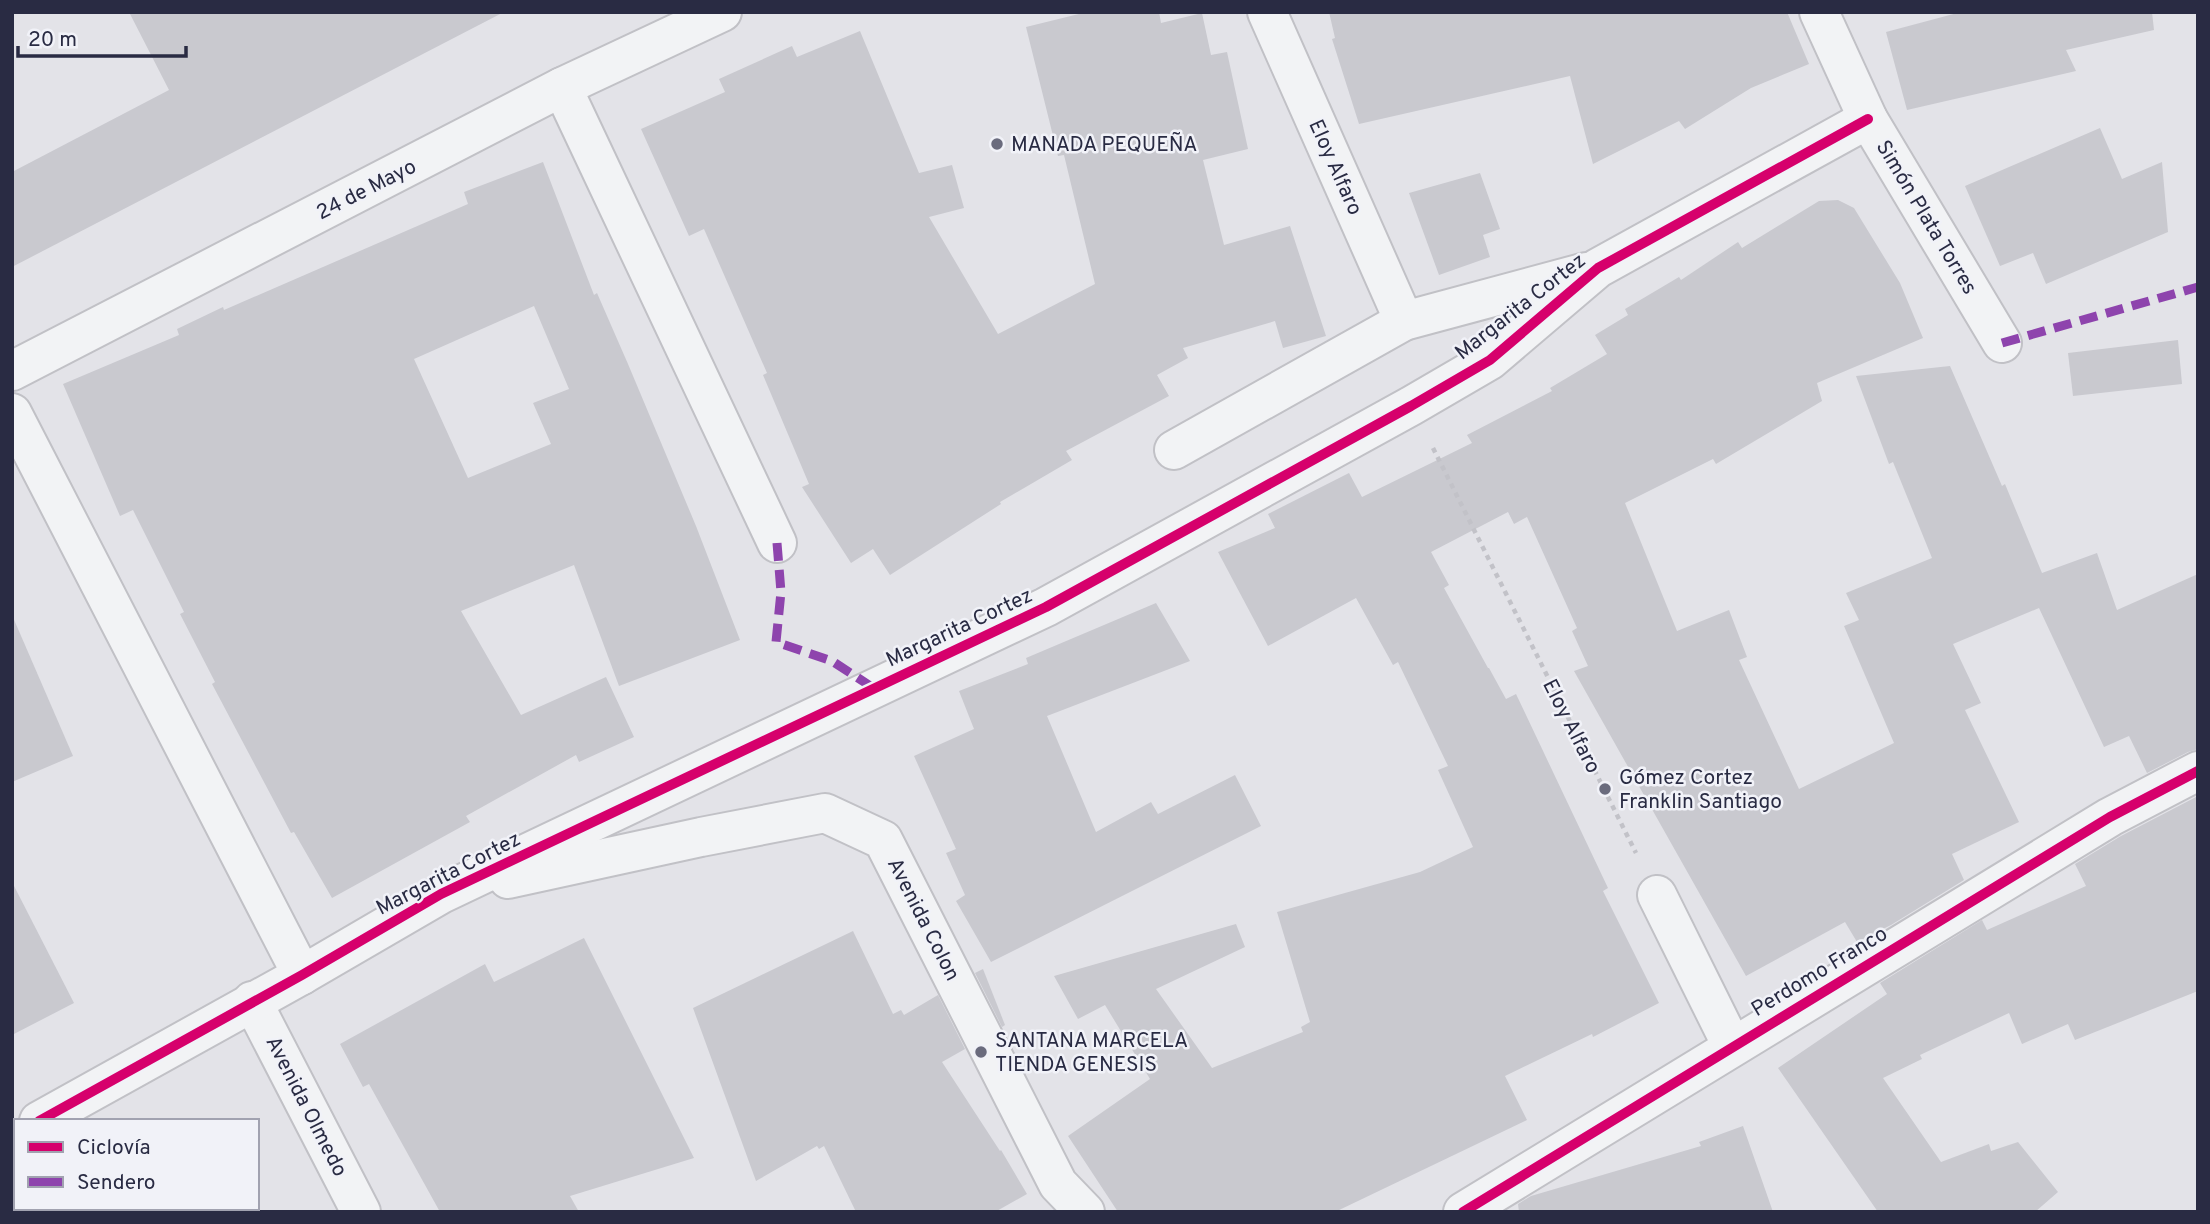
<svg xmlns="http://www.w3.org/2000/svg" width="2210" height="1224" font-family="Overpass,sans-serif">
<rect width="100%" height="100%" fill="#e3e3e8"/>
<!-- building -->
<g fill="#c9c9cf" fill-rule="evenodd">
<path d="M129 12H504L12 267V172L169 90Z"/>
<path d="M1087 12H1159L1161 23 1202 13 1211 55 1227 52 1248 149 1203 160 1224 245 1290 226 1326 336 1283 348 1275 321 1183 348 1188 358 1157 375 1169 396 1066 451 1072 460 1000 502 1001 504 890 575 873 549 851 563 802 487 809 484 763 375 767 373 704 229 689 236 641 129 725 92 719 79 792 46 797 57 860 31 919 173 952 165 964 208 929 217 998 334 1095 284 1064 155 1058 156 1026 27Z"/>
<path d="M1329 12H1787L1809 64 1751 88 1685 129 1679 121 1593 164 1570 76 1359 124 1332 39 1335 38Z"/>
<path d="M1961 12H2152L2154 30 2066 50 2076 71 1907 110 1886 32Z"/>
<path d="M2100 128 2122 179 2162 162 2168 232 2046 284 2033 253 2000 266 1965 186Z"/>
<path d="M543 162 594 295 597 293 628 364 696 526 740 640 619 686 574 565 461 611 521 715 606 677 634 737 579 762 576 755 466 816 470 822 332 898 294 832 291 833 212 684 215 682 180 614 184 612 133 510 120 516 63 384 179 335 177 329 223 307 224 310 468 204 464 192ZM534 306 569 389 533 403 551 444 468 478 414 359Z"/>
<path d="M1480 173 1500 229 1483 235 1490 257 1439 275 1409 193Z"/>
<path d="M1838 200 1854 208 1900 283 1923 338 1817 383 1822 401 1716 464 1713 459 1625 503 1677 631 1729 610 1747 657 1739 660 1799 789 1894 743 1844 626 1859 620 1846 593 1932 558 1893 462 1889 464 1856 376 1950 366 2002 486 2005 484 2042 573 2097 553 2117 610 2198 574V749L2188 752 2147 773 2129 736 2104 747 2039 608 1953 644 1981 703 1965 710 2019 822 1952 854 1964 880 1891 925 1857 942 1845 922 1746 976 1574 671 1588 666 1572 631 1577 628 1527 517 1514 524 1508 512 1431 552 1449 585 1444 588 1488 668H1489L1506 699 1516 694 1608 888 1603 891 1659 1003 1593 1037 1592 1034 1505 1076 1527 1120 1335 1212H1118L1068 1136 1150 1079 1105 1005 1078 1019 1054 976 1236 924 1245 947 1156 989 1212 1068 1303 1032 1301 1027 1310 1022 1277 912 1420 872 1473 847 1438 770 1448 766 1398 662 1393 665 1356 598 1268 646 1218 552 1275 528 1268 514 1349 473 1362 497 1472 443 1467 435 1552 391 1550 388 1607 354 1595 335 1628 315 1625 309 1679 277 1681 280 1738 242 1742 248 1819 201Z"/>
<path d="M2178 340 2182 384 2073 396 2068 353Z"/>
<path d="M1156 603 1190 661 1047 716 1096 832 1151 802 1158 814 1235 775 1261 826 991 962 956 901 965 895 946 853 956 849 914 756 974 729 959 691 1028 664 1026 658Z"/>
<path d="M12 615 73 756 12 782Z"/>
<path d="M2198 796V991L2075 1040 2068 1024 2022 1044 2009 1013 1920 1055 1922 1059 1883 1078 1941 1162 1989 1144 1991 1151 2018 1142 2058 1192 2035 1212H1878L1778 1068 1887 994 1880 983 1982 920 1987 930 2086 886 2075 864 2121 836Z"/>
<path d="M12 882 74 1003 12 1035Z"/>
<path d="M853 931 893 1014 901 1010 904 1015 938 995 965 1049 942 1062 1000 1151 1001 1150 1027 1194 995 1212H856L824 1146 819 1149 817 1146 756 1181 693 1008Z"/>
<path d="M584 938 694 1158 570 1196 579 1212H440L369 1084 363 1087 340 1044 485 964 494 982Z"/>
<path d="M983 969 1005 1025 1002 1027 975 973Z"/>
<path d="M1743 1126 1773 1212H1519L1518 1204 1531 1196 1701 1146 1699 1142Z"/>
</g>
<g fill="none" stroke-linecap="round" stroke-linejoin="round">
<!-- minor casing -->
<g stroke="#c1c1c6" stroke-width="42">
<g id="minor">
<path d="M1267 12 1404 321"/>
<path d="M1819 12 1868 119 2002 343"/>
<path d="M562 87 777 543"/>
<path d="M12 371 562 87 722 12"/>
<path d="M12 413 302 975"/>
<path d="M1174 450 1404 321 1586 272"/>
<path d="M508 879 701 837 825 813 883 840 1058 1184 1085 1212"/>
<path d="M1657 895 1732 1046"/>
<path d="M252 1001 361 1212"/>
<path d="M39 1121 302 975 441 894 1046 607 1411 406 1490 360 1598 268 1868 119"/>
<path d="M1463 1212 2110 817 2198 771"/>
</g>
</g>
<!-- path -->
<path stroke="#c2c2c8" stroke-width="4.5" stroke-dasharray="5 5" stroke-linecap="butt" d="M1433 448 1636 853"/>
<!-- minor -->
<use href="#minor" stroke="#f2f3f5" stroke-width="38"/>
<!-- quiet -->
<g stroke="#8e44ad" stroke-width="9" stroke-dasharray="18 9" stroke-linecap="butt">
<path d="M2002 343 2198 287"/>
<path d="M777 543 781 592 776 642 832 661 875 689"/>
</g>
<!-- cycleway casing -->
<g stroke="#f1f2f8" stroke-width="15">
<g id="cycleway">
<path d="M39 1121 302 975 441 894 1046 607 1411 406 1490 360 1598 268 1868 119"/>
<path d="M1463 1212 2110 817 2198 771"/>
</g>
</g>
<!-- cycleway -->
<use href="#cycleway" stroke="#d6006c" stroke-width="10"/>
</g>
<!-- markers -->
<g fill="#6a6b7d" stroke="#f1f2f8" stroke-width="2.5">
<circle cx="997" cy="144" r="7"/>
<circle cx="1605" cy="789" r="7"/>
<circle cx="981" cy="1052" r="7"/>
</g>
<g text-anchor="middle" stroke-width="5" stroke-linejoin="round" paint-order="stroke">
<!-- poi labels -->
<g font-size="21" fill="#292b43" stroke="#f1f2f8" text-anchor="start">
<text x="1011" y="151">MANADA PEQUEÑA</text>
<text x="1619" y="784">Gómez Cortez<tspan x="1619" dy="24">Franklin Santiago</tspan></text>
<text x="995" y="1047">SANTANA MARCELA<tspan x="995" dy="24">TIENDA GENESIS</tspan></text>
</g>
<!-- street labels -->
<g font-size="21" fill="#292b43" stroke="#f1f2f8">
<text transform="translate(1336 167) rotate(66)" y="7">Eloy Alfaro</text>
<text transform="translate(366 189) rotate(-27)" y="7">24 de Mayo</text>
<text transform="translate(1927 217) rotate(59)" y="7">Simón Plata Torres</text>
<text transform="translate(1520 306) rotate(-38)" y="7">Margarita Cortez</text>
<text transform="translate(959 627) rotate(-25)" y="7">Margarita Cortez</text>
<text transform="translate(1572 726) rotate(63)" y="7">Eloy Alfaro</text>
<text transform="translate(448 873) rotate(-27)" y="7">Margarita Cortez</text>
<text transform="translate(924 919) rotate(63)" y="7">Avenida Colon</text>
<text transform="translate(1819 971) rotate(-31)" y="7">Perdomo Franco</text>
<text transform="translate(307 1106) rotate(63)" y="7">Avenida Olmedo</text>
</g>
</g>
<!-- border -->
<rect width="2210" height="1224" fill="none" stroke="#292b43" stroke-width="28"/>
<!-- legend -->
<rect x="14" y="1119" width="245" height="91" fill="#f1f2f8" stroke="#a1a2b0" stroke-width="2"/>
<rect x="28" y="1142" width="35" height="10" fill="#d6006c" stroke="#a1a2b0" stroke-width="2"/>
<text x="77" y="1154" font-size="21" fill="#292b43">Ciclovía</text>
<rect x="28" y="1177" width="35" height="10" fill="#8e44ad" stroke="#a1a2b0" stroke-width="2"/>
<text x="77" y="1189" font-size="21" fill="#292b43">Sendero</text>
<!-- scale -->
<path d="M18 46v10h168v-10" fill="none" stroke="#292b43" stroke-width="3.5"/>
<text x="28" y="46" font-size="21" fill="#292b43" stroke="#f1f2f8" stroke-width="5" paint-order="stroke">20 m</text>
</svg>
